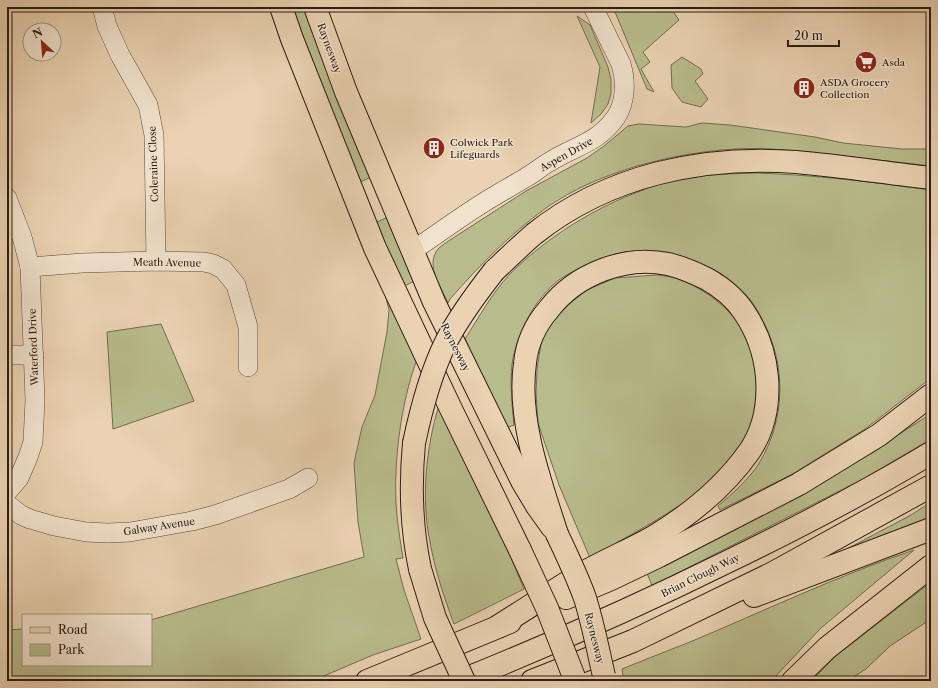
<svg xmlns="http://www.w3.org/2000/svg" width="938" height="688" font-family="'Libre Caslon Text',serif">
<rect width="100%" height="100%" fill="#ead2b2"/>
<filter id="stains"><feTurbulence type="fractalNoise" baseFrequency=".005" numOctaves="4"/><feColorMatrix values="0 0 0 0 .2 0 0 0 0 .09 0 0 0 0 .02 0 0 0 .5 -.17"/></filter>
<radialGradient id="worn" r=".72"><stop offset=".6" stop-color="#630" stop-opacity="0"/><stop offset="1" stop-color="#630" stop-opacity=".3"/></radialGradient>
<!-- green -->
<g fill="#b8bb8c" stroke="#726c50">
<path d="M290 7H306L371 177 358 183Z"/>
<path d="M613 7H670L679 20 643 52 650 62 641 69 654 92 647 89Z"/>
<path d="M577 16 590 25 608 67 611 80V94L608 104 601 114 591 123 600 67Z"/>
<path d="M682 57 701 69 703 74 695 81 708 99 701 107 682 102 672 88 671 65Z"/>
<path d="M702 123 730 125 815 137 843 143 902 149H931V166C896 162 861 158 826 154 796 151 765 147 735 149 701 151 669 157 637 166 604 176 575 188 546 208 510 234 479 266 450 299L448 303C441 287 424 264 439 248 442 245 446 243 450 240L526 191 587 158 604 146 628 126 639 124 686 127Z"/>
<path d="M756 173C815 175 873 182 931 190V378L865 429 791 475 720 510 718 506C732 494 747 481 758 465 786 420 787 365 762 319 758 311 753 302 747 296 732 279 705 274 685 267 674 263 664 260 653 256 649 255 643 252 639 251 624 250 603 258 589 264 580 268 569 273 560 279 534 299 517 333 512 364 510 384 512 405 514 425L506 428 465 339C479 317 492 293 510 274 547 237 594 208 643 190 653 186 664 182 675 179 701 174 729 174 756 173Z"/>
<path d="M390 216 417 280 404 286 375 223Z"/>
<path d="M657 275C663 276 669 276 675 278 703 286 741 315 749 344 752 355 757 366 758 376 763 423 734 461 701 491 694 498 683 503 674 509 646 527 618 542 590 558L559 485 538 423 536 393 537 369 542 338 550 323 560 311 587 290 615 278Z"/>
<path d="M381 279 416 362C401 404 394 459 396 503 397 521 400 540 403 558L396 559 404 590 421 639 373 655 312 681H7V630L23 629V665H151V620L364 557 358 522 354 463 362 427 375 395 387 332 389 310Z"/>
<path d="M161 324 194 401 113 429 107 332Z"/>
<path d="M439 405 506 546 524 589 454 624C444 597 435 570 430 542 421 499 426 447 439 405Z"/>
<path d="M931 414V439L863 479 652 586 647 573 874 452 896 436Z"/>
<path d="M931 502V520L822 562 911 515Z"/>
<path d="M914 550 821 628 771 681H624L622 669C644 660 667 651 690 642 764 611 837 576 914 550Z"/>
<path d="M931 582V619L890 646 866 669 855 676 854 681H811L837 655Z"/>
</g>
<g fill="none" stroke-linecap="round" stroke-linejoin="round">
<!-- street casing -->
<g stroke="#5b4a3c" stroke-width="20">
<g id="street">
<path d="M102 7 107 26 120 55 148 105 154 135 156 261"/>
<path d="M7 198 22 237 30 267 35 400 33 442 28 457 19 478 7 492"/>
<path d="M412 251C436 235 459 218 483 203 497 194 512 186 525 178 534 173 542 166 551 161 575 146 598 143 616 117 626 102 626 80 621 64L593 7"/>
<path d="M30 267 82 263 156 261 204 262 213 264 223 269 236 285 248 327V367"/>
<path d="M7 355H34"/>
<path d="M7 504 21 515 30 519 54 526 86 532 108 533 130 532 192 521 215 515 289 489 308 478"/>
</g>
</g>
<!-- primary casing -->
<g stroke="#2b1d14" stroke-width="24">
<g id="primary">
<path d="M281 7 292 39 375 248 451 409 520 550"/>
<path d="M315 7 346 92 434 302 522 481 537 506 552 527"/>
</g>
</g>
<!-- highway casing -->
<g stroke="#2b1d14" stroke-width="24">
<g id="highway">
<path d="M494 271C507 259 520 246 534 234 608 175 703 155 796 162 841 166 886 173 931 178"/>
<path d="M414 443C410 486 411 527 420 569"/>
<path d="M754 596 931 529"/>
<path d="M566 598 611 579 659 556 799 484 879 435 931 395"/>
<path d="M497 627C526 609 554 590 583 573 606 560 630 550 653 537 690 515 724 487 749 452 764 430 769 403 767 377 765 355 757 331 744 312 735 298 721 287 707 279 695 273 681 267 668 264 625 255 576 274 549 309 536 324 527 343 525 363 517 419 540 481 557 534"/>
<path d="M367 681 510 622"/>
<path d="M460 681C552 644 642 604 731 560 799 527 866 492 931 453"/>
<path d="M532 681 633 641 773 573 931 486"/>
<path d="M793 681 827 648 931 566"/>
</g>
</g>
<!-- street -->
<use href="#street" stroke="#f1e2cd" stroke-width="19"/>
<!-- primary -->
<use href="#primary" stroke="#ead2b2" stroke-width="22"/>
<!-- highway -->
<use href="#highway" stroke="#ead2b2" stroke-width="22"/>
<!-- primary-bridge casing -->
<g stroke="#2b1d14" stroke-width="24" stroke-linecap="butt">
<path id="primary-bridge" d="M520 550 547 608 574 677"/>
</g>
<!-- highway-bridge casing -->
<g stroke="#2b1d14" stroke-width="24" stroke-linecap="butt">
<g id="highway-bridge">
<path d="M414 443C421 410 430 375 445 344 458 318 476 294 494 271"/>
<path d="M557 534C567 555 577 576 585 598 593 624 598 650 604 676"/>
<path d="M420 569 435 618 464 681"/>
</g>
</g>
<!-- primary-bridge -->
<use href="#primary-bridge" stroke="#ead2b2" stroke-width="22"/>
<!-- highway-bridge -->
<use href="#highway-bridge" stroke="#ead2b2" stroke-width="22"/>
</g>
<!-- icons -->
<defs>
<g id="supermarket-disc" transform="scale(1.15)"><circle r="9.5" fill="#8f2418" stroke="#f1e2cd"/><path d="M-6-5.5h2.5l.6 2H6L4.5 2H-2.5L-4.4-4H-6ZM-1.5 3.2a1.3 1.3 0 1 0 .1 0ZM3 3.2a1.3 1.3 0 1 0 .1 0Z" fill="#fff"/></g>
<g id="building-disc" transform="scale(1.15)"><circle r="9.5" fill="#8f2418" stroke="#f1e2cd"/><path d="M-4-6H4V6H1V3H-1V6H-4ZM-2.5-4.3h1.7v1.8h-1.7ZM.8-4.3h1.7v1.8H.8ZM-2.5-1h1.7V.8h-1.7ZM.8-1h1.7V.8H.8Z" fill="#fff"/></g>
</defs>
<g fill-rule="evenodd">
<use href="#supermarket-disc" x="866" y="62"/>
<use href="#building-disc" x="804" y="88"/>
<use href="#building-disc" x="434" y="148"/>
</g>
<g text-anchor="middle" stroke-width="3" stroke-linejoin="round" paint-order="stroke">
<!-- street labels -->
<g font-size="10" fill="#2b1d14" stroke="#f1e2cd">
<text transform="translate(330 48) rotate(70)" y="4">Raynesway</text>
<text transform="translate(566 154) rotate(-29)" y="4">Aspen Drive</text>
<text transform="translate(153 164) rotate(-92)" y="4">Coleraine Close</text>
<text transform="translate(167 262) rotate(1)" y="4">Meath Avenue</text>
<text transform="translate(33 347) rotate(-92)" y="4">Waterford Drive</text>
<text transform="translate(456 347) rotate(63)" y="4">Raynesway</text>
<text transform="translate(159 526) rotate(-9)" y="4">Galway Avenue</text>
<text transform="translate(700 575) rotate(-26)" y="4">Brian Clough Way</text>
<text transform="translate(595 638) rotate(76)" y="4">Raynesway</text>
</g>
<!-- poi labels -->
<g font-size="10" fill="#2b1d14" stroke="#f1e2cd" text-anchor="start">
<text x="882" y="66">Asda</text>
<text x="820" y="86">ASDA Grocery<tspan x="820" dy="12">Collection</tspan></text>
<text x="450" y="146">Colwick Park<tspan x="450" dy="12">Lifeguards</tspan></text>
</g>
</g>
<!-- margin -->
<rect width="938" height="688" fill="none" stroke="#ead2b2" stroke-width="24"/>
<rect x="8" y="8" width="922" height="672" fill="none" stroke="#2b1d14" stroke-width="2"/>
<rect x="12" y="12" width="914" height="664" fill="none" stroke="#2b1d14"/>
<!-- legend -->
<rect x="22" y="614" width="130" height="52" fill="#f1e2cd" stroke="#a29383"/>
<rect x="30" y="627" width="20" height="6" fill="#ead2b2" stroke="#a29383"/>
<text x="58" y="634" font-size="12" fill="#2b1d14">Road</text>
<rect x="30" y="644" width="20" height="12" fill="#b8bb8c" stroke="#a29383"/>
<text x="58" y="654" font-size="12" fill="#2b1d14">Park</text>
<!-- north arrow -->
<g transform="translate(42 42) rotate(334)"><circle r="19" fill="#f1e2cd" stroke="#a29383"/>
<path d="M0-3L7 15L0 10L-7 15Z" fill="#8f2418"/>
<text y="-6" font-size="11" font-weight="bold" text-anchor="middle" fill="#2b1d14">N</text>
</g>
<!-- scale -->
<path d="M788 40v6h51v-6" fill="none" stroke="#2b1d14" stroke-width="2"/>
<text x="794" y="40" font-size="12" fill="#2b1d14" stroke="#f1e2cd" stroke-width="3" paint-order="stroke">20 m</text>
<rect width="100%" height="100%" filter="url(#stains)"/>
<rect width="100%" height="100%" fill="url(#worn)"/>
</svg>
